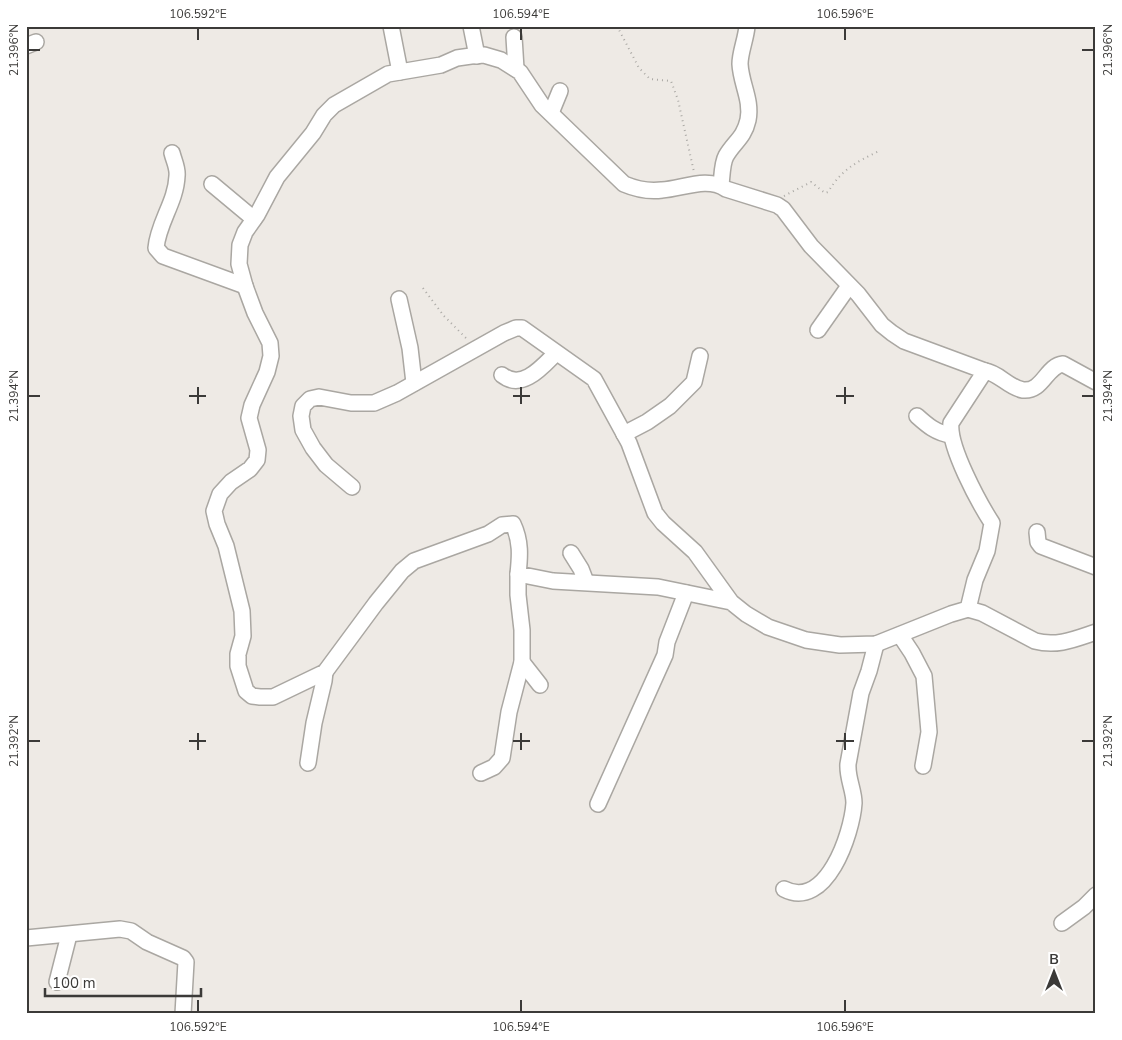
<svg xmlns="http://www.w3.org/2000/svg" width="1122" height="1040" font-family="'Nunito Sans',sans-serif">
<rect width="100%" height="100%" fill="#eeeae5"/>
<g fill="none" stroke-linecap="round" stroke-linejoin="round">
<!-- minor casing -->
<g stroke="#aaa7a2" stroke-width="18">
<g id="minor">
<path d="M391 26 400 72"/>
<path d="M471 26 477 56"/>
<path d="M514 37 516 69"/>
<path d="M26 46 36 42"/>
<path d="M551 113 560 91"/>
<path d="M172 153C174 161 178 168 177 176 176 202 158 223 156 248L163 256 245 286"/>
<path d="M212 184 254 219"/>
<path d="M721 185C722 177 722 163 726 156 734 142 744 138 748 120 752 100 741 84 740 64 740 52 746 39 747 26"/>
<path d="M399 299 410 348 414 383"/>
<path d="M818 330 849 286"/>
<path d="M985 371C999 373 1009 388 1023 390 1043 392 1046 366 1063 364L1096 382"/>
<path d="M502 375C522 391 542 367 556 353"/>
<path d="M917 416C927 425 936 433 951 435"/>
<path d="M624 434 647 422 670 406 694 382 700 356"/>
<path d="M352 487 326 465 313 448 303 430 301 416 303 406 310 399 319 397 351 403H374L397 393 504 333 516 328H522L594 379 629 443 655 513 663 523 695 552 731 602 746 614 768 627 806 640 840 645 876 644 951 614 968 609 975 580 987 551 992 523C979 503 948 446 951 423L985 371 904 341 892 333 882 325 858 294 811 246 783 209 777 205 726 189C707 176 682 189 662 190 648 192 636 189 624 184L542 105 520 72 501 60 484 55 471 56 457 58 441 65 388 74 334 105 324 115 313 133 277 177 257 215 245 232 240 245 239 264 245 286 255 313 270 343 271 356 267 372 252 405 249 418 258 450 257 460 250 469 231 482 220 494 214 511 217 524 226 546 242 611 243 636 238 654V666L246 691 252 696 260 697H273L325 672 376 603 402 571 414 561 488 534 502 525 513 524C521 541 520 556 518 574L553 581 658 587 731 602"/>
<path d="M1037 532 1038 542 1041 546 1096 567"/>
<path d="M571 553 581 569 586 582"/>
<path d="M968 609 982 613 1035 641C1057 647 1075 639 1096 632"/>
<path d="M900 635 912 653 924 676 929 732 923 766"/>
<path d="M522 662 540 685"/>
<path d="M308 763 314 723 324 681 325 672"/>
<path d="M481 773 494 767 502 758 509 712 522 662V630L518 595V574"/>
<path d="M598 804 665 655 667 642 686 593"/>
<path d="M784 889C826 911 852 834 854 803 854 790 847 778 848 764L861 693 869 671 876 644"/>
<path d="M1062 923 1084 907 1096 895"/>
<path d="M26 938 120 929 131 931 147 942 183 958 186 962 183 1014"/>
<path d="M57 982 69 935"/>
</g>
</g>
<!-- path -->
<g stroke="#aba9a5" stroke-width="2" stroke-dasharray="1 4" stroke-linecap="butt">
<path d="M617 26 639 68 650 79 671 81 678 100 694 172"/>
<path d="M784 196 811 182 825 193 828 192C842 169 855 163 879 151"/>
<path d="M423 288 444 316 468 340"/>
</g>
<!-- minor -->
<use href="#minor" stroke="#fff" stroke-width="15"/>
</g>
<!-- ticks -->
<path fill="none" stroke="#3b3a38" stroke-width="2" d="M198 28V40M521 28V40M845 28V40M28 50H40M1082 50H1094M198 387V404M521 387V404M845 387V404M28 396H40M189 396H206M513 396H530M836 396H854M1082 396H1094M198 733V750M521 733V750M845 733V750M28 741H40M189 741H206M513 741H530M836 741H854M1082 741H1094M198 1000V1012M521 1000V1012M845 1000V1012"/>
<!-- border -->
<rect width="1122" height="1040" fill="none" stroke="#ffffff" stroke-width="55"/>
<!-- north arrow -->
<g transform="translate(1054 972)" stroke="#ffffff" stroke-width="4" paint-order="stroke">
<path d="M0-4L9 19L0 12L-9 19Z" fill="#3b3a38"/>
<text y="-8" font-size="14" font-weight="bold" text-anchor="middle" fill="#3b3a38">B</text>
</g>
<!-- scale -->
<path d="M45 988v8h156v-8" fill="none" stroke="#3b3a38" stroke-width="2.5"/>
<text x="52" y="988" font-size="15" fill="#3b3a38" stroke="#ffffff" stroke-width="4" paint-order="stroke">100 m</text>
<rect x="28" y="28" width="1066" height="984" fill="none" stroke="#3b3a38" stroke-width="2"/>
<g font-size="12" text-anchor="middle" fill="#3b3a38">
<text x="198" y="18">106.592°E</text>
<text x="521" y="18">106.594°E</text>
<text x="845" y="18">106.596°E</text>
<text transform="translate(14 50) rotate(-90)" y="4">21.396°N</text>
<text transform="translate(1108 50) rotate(-90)" y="4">21.396°N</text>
<text transform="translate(14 396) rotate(-90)" y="4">21.394°N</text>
<text transform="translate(1108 396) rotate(-90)" y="4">21.394°N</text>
<text transform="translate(14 741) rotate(-90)" y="4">21.392°N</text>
<text transform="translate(1108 741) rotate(-90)" y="4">21.392°N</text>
<text x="198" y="1031">106.592°E</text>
<text x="521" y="1031">106.594°E</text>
<text x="845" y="1031">106.596°E</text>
</g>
</svg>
